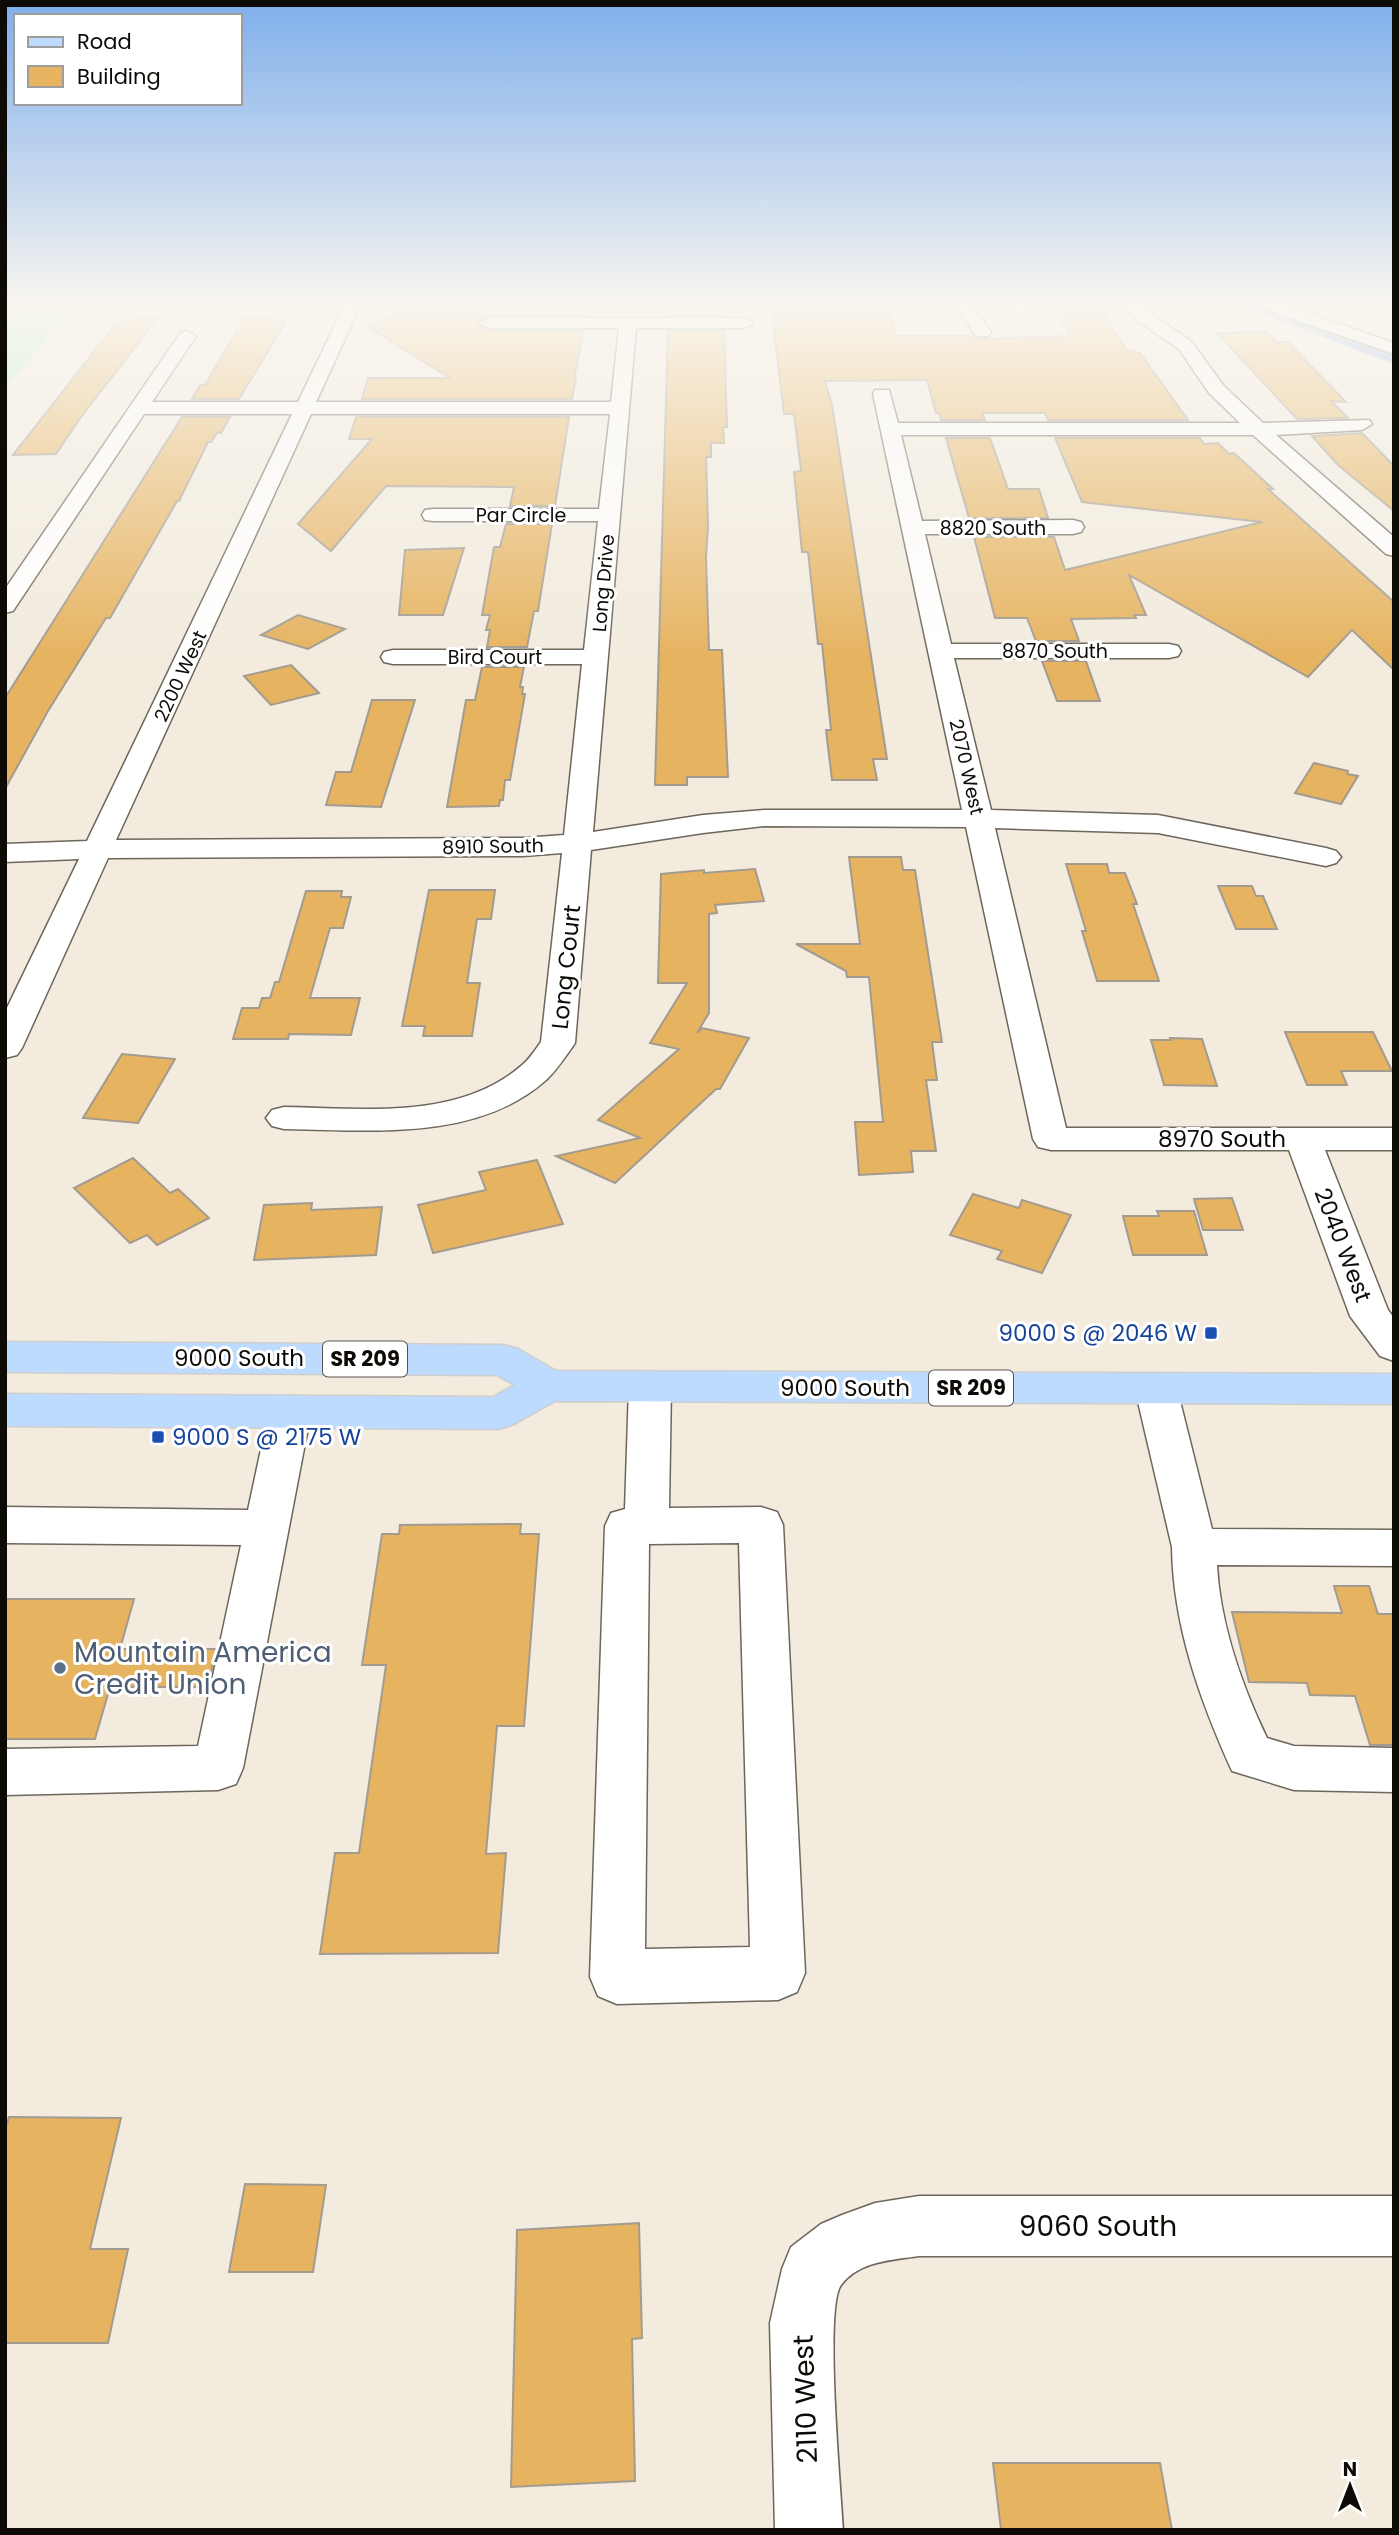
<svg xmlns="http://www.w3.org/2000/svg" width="1399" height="2535" font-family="Poppins,sans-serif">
<rect width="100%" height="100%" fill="#f2ebde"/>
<!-- green -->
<path fill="#a5efc1" d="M5 304H76L5 387Z"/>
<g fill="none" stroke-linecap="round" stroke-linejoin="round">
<!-- canal -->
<path fill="#80a5f0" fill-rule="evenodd" d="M1243 304H1268L1394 351V364L1246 308Z"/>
</g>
<!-- building -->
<g fill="#e6b360" stroke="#a39b8f" stroke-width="2">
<path d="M418 304H590L588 315H488L477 322 488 331H584L574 378H576L572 399H362L368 378H450L368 327Z"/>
<rect x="669" y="304" width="54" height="11"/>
<path d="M771 304H888L896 336H973L976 339 1071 336 1053 306H1092L1095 313H1103L1126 349 1140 353 1188 420H1048L1045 413H982L985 420H941L939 413H936L927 380 825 381 832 405 887 759H873L877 780H832L826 730H831L822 644H818L808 552H802L794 472 801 471 794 414H784Z"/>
<path d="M161 314 81 417 56 454 13 455 115 325Z"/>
<path d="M245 317 286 322 239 399H192L200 385H205Z"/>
<path d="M668 331H724L727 427H723L724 443H711V457H706L708 526 706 558 709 650H722L728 777H687V785H655Z"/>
<path d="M1266 332 1276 342H1288L1346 402 1331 401 1348 418 1297 419 1217 333Z"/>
<path d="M182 417H230L221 433H217L211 442H208L179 501H177L110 618H106L48 711 5 789V698Z"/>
<path d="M356 417H569L555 506H510L514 487 386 486 331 551 298 524 372 439H349Z"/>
<path d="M1362 433 1394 466V511L1338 465 1312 436Z"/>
<path d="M946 438H990L1008 489H1039L1048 518H969Z"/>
<path d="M1055 438H1200L1204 444 1218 443 1229 454 1234 453 1273 489H1268L1394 602V670L1352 630 1308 677 1129 575 1146 615H1134L1136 618 1071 619 1079 641H1036L1027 618H995L974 537H1054L1065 570 1262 522 1082 502Z"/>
<path d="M506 524H552L538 611H534L527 647H487L490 630H486L490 615H482L494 547H500Z"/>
<path d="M464 548 443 615H399L405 550Z"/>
<path d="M298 615 345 629 308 649 261 635Z"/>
<path d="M1042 661H1086L1100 701H1057Z"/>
<path d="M291 665 319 693 271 705 244 676Z"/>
<path d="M482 667H524L520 687H523L522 694H525L510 780H505L503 800H500L499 806 447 807 466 700H475Z"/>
<path d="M372 700H415L381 807 326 805 336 772H351Z"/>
<path d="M1314 763 1348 771 1347 774 1358 776 1341 804 1295 793Z"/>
<path d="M849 857H901L903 870H915L942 1042H932L937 1080H926L936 1151H911L913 1172 859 1175 855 1122H883L869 977H847L846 971 796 944H860Z"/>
<path d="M1066 864H1107L1109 873H1125L1137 904H1133L1159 981H1097L1082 931H1086Z"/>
<path d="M755 869 764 901 715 905 717 913 709 914V1013L697 1033 702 1028 749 1038 720 1089H716L615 1183 556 1156 640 1138 598 1120 679 1049 650 1043 687 983H658L661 874 704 870V873Z"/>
<path d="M1218 886H1252L1256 896H1263L1277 929H1236Z"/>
<path d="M429 890H495L491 919H477L467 983H480L472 1036H423L425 1026H402Z"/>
<path d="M306 891H342L341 897H351L343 928H330L310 998H360L351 1035 289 1034 288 1039H233L242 1008H259L262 998H270L275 982H279Z"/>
<path d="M1285 1032H1373L1392 1071H1341L1347 1085H1307Z"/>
<path d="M1170 1038 1202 1039 1217 1086 1164 1085 1151 1040H1171Z"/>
<path d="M122 1054 175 1059 138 1123 83 1118Z"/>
<path d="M133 1158 170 1193 178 1189 209 1218 157 1245 147 1235 130 1243 74 1188Z"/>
<path d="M537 1160 563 1224 433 1253 418 1205 486 1190 479 1172Z"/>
<path d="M973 1194 1019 1208 1022 1200 1071 1215 1042 1273 997 1259 1002 1251 950 1235Z"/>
<path d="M1232 1198 1243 1230H1203L1194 1199Z"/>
<path d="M312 1203 311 1210 382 1207 376 1255 254 1260 264 1205Z"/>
<path d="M1157 1211H1194L1207 1255H1133L1123 1216H1159Z"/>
<path d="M521 1524 520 1534H539L524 1726H497L486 1854 506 1853 498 1953 320 1954 335 1853H359L386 1665H362L382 1534H399L400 1525Z"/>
<path d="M1334 1586H1369L1378 1614H1394V1745H1370L1355 1696 1310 1695 1307 1683 1249 1682 1232 1612 1342 1613Z"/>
<path d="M5 1599H134L120 1649H216L208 1687H110L95 1739H5Z"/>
<path d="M9 2117 121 2118 90 2249H128L108 2343H5V2130Z"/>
<path d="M245 2184 326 2185 313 2272H229Z"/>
<path d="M639 2223 642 2338 632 2339 635 2481 511 2487 517 2230Z"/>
<path d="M993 2463H1160L1172 2530H1001Z"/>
</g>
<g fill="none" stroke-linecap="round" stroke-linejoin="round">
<!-- minor casing -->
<g stroke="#6c665b" stroke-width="3">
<g id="minor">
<path d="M345 304H361L316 402H611L619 328H488L479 323 488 318H744L753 323 744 328H636L593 832 703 815 764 810H962L873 394 875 390H889L898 423H1240L1209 393 1179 349 1132 317 1124 304H1140L1144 309 1191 341 1223 385 1263 423 1369 420 1372 424 1362 430 1276 435 1394 537V556L1386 554 1253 435H901L922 521 1073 520 1081 522 1084 527 1081 532 1073 534H925L951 644H1169L1178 646 1181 651 1178 656 1169 658H954L991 810 1158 815 1326 848 1336 851 1341 857 1336 863 1326 866 1158 833 995 828 1066 1128H1394V1150H1325L1388 1310 1394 1318V1361L1380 1356 1350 1316 1289 1150H1051L1038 1147 1033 1139 966 827 764 826 703 833 591 850 575 1043C566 1056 556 1071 545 1081 475 1142 370 1130 284 1129L272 1126 266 1118 272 1110 284 1107C362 1108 457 1121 521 1066 529 1060 535 1050 541 1042L562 853 523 856 108 858 22 1048 17 1055 5 1058V1012L79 859 5 862V844L87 841 292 414H144L13 611 5 613V589L181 332 187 331 196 336 152 402H298ZM311 414H610L599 509H433L425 510 422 515 425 520 433 521H598L584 650H393L384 652 381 657 384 662 393 664H582L564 835 523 838 116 840Z"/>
<path d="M954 304H971L991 332 988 336H976Z"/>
<path d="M1259 304H1283L1394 343V354L1261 308Z"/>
<path d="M650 1372 665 1376 671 1387 669 1508 761 1507 777 1512 783 1525 805 1973 797 1992 778 2000 617 2004 598 1996 590 1977 605 1526 611 1513 625 1509 629 1387 635 1376ZM739 1543 750 1947 645 1949 649 1544Z"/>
<path d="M1156 1374 1171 1378 1177 1389 1212 1529 1394 1530V1566L1217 1565C1220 1623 1242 1686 1267 1738L1294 1746 1394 1748V1792L1294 1790 1232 1771C1200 1700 1173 1626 1172 1547L1135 1389 1141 1378Z"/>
<path d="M290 1396 305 1401 311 1412 243 1768 236 1784 218 1790 5 1795V1749L198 1746 241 1545 5 1543V1507L248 1510 269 1412 275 1401Z"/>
<path d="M919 2196H1394V2256H919C892 2260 859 2261 841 2285 824 2308 841 2491 843 2530H775L770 2323 782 2269 791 2247 821 2224 842 2215 875 2203Z"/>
</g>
</g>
<!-- major casing -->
<g stroke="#cfcecd" stroke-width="3">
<path id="major" d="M5 1342 504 1345 518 1349 556 1371 1394 1374V1404L555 1401 514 1424 499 1429 5 1426V1394L493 1397 515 1385 497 1375 5 1372Z"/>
</g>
<!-- minor -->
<use href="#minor" fill="#fff" fill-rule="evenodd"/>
<!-- major -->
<use href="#major" fill="#bddbff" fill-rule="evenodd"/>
</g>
<!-- sky -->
<linearGradient id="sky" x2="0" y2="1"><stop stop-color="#7eaeeb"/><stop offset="0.46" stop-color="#f9f6f0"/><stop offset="1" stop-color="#f9f6f0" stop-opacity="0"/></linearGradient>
<rect width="1399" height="659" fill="url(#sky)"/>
<!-- markers -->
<g fill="#1a4fb4" stroke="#fff" stroke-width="2.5">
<rect x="1204" y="1326" width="14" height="14" rx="3.5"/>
<rect x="151" y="1430" width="14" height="14" rx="3.5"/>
</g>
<circle fill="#5c6f8a" stroke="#fff" stroke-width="2.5" cx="60" cy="1668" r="7"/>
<g text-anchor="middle" stroke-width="6" stroke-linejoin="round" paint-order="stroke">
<!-- far-street labels -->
<g font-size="19" fill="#0e0b07" stroke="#fff">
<text x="521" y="522">Par Circle</text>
<text x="993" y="535">8820 South</text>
<text transform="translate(603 583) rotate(-85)" y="7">Long Drive</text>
<text x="1055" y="658">8870 South</text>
<text x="495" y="664">Bird Court</text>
<text transform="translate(180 676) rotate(-65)" y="7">2200 West</text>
<text transform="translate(967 767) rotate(77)" y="7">2070 West</text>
<text transform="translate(493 846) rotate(-1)" y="7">8910 South</text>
</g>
<!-- shield labels -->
<g fill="#fff" stroke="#565451" stroke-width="2">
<rect x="323" y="1341.5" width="84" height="35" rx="5"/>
<rect x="929" y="1370.5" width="84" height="35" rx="5"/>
</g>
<g font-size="21" font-weight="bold" fill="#0e0b07">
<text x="365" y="1366">SR 209</text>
<text x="971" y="1395">SR 209</text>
</g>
<!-- street labels -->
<g font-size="23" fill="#0e0b07" stroke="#fff">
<text transform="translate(566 967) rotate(-84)" y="8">Long Court</text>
<text x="1222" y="1147">8970 South</text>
<text transform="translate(1343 1245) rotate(69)" y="8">2040 West</text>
<text x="239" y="1366">9000 South</text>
<text x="845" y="1396">9000 South</text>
</g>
<!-- transit labels -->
<g font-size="23" fill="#164399" stroke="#fff" text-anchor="end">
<text x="1197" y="1341">9000 S @ 2046 W</text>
<text x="172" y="1445" text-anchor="start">9000 S @ 2175 W</text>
</g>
<!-- near-service labels -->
<g font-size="28" fill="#4e5e75" stroke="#fff" text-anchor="start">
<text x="74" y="1662">Mountain America<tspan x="74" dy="32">Credit Union</tspan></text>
</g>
<!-- near-street labels -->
<g font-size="28" fill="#0e0b07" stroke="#fff">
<text x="1098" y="2236">9060 South</text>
<text transform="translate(805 2399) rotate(-92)" y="10">2110 West</text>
</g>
</g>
<!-- border -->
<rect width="1399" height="2535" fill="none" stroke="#0e0b07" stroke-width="14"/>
<!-- legend -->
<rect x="14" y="14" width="228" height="91" fill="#ffffff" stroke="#9f9d9c" stroke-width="2"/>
<rect x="28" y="37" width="35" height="10" fill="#bddbff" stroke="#9f9d9c" stroke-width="2"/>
<text x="77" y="49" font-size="21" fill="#0e0b07">Road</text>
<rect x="28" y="66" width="35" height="21" fill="#e6b360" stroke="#9f9d9c" stroke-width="2"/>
<text x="77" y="84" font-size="21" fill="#0e0b07">Building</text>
<!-- north arrow -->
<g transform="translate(1350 2486)" stroke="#ffffff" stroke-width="5" paint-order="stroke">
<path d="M0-5L12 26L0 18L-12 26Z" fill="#0e0b07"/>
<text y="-10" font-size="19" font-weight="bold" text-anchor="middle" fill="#0e0b07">N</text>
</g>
</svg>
